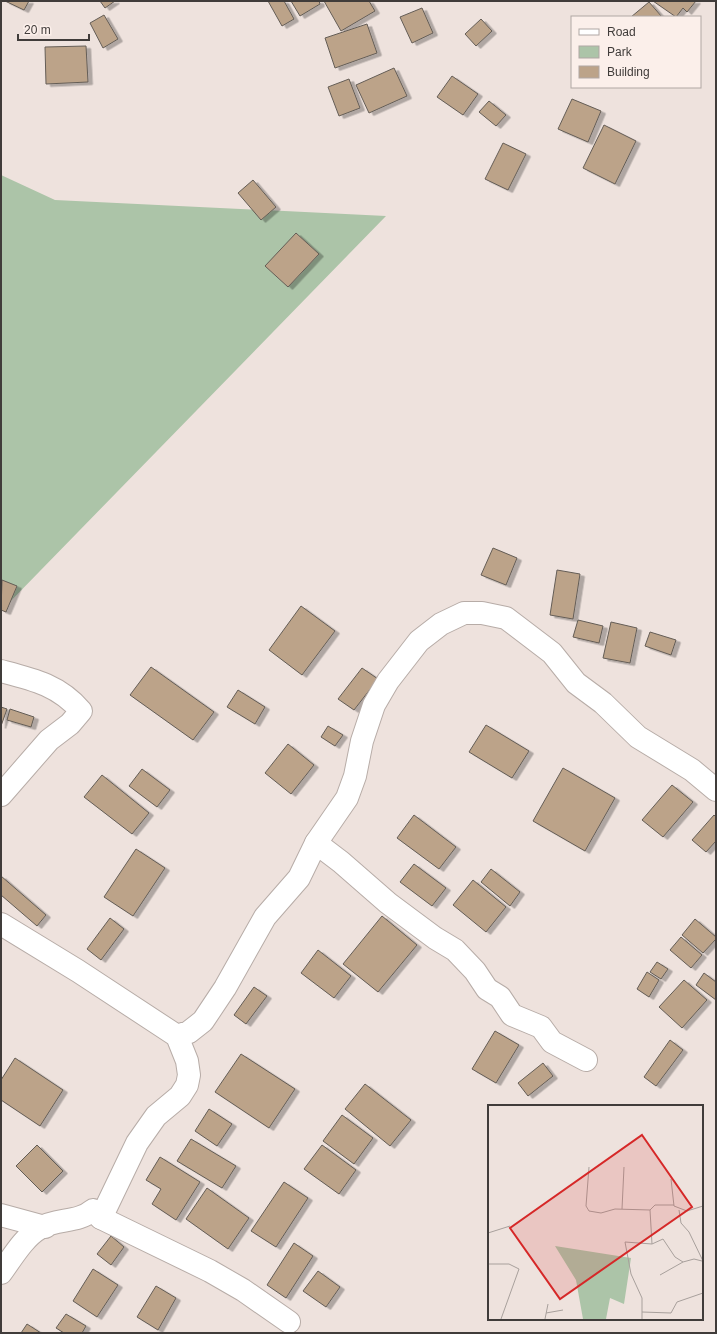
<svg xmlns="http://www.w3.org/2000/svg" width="717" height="1334" font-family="Helvetica,sans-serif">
<defs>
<filter id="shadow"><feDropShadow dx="4.5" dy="2.5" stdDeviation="0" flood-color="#0004"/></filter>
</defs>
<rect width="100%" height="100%" fill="#eee2dd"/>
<!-- green -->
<path fill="#acc4a8" d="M1 175 55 200 386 216 1 611Z"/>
<!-- building -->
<g fill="#bca389" stroke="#645d56" filter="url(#shadow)">
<path d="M5 1H29L24 10Z"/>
<path d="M100 1H115L105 8Z"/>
<path d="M268 1H284L294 19 282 26Z"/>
<path d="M291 1H319L320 4 300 16Z"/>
<path d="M324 1H369L375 11 341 31Z"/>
<path d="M653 1H696L687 12 683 8 676 17Z"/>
<path d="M649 2 662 17H631Z"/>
<path d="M422 8 433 33 412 43 400 17Z"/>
<path d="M104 15 118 39 103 48 90 23Z"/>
<path d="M481 19 492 31 476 46 465 34Z"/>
<path d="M367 24 377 53 335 68 325 38Z"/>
<path d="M86 46 88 82 46 84 45 47Z"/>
<path d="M394 68 407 96 369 113 356 85Z"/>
<path d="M452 76 478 94 463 115 437 97Z"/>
<path d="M349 79 360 108 339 116 328 87Z"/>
<path d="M572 99 601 111 588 142 558 129Z"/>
<path d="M489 101 506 115 496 126 479 112Z"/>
<path d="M604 125 636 141 615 184 583 168Z"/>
<path d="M503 143 526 154 508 190 485 179Z"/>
<path d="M253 180 276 207 261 220 238 193Z"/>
<path d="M296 233 319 254 288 287 265 266Z"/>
<path d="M493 548 517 558 506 585 481 575Z"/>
<path d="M557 570 580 574 573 619 550 615Z"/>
<path d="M2 580 17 586 6 612 1 610Z"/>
<path d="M301 606 335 631 302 675 269 650Z"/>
<path d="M578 620 603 626 599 643 573 637Z"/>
<path d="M611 622 637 628 630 663 603 658Z"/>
<path d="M650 632 676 640 671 655 645 646Z"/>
<path d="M151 667 214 712 193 740 130 695Z"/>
<path d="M362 668 378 679 354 710 338 699Z"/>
<path d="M238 690 265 707 255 724 227 707Z"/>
<path d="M1 707 7 709 1 726Z"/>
<path d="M10 709 34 717 31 727 7 720Z"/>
<path d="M486 725 529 751 512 778 469 752Z"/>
<path d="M328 726 343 735 335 746 321 737Z"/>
<path d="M288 744 314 765 291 794 265 773Z"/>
<path d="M563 768 615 798 585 851 533 821Z"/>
<path d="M142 769 170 790 157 807 129 786Z"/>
<path d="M102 775 149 813 132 834 84 797Z"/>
<path d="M672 785 693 802 663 837 642 820Z"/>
<path d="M414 815 456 847 439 869 397 838Z"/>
<path d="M714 815 716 817V841L706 852 692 840Z"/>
<path d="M136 849 165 868 133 916 104 897Z"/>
<path d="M414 864 446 888 432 906 400 882Z"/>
<path d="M491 869 520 892 510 906 481 882Z"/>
<path d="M1 876 46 915 37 926 1 895Z"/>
<path d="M473 880 506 907 486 932 453 905Z"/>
<path d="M382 916 417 945 378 992 343 964Z"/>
<path d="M110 918 124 929 101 960 87 949Z"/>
<path d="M695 919 716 937V939L703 953 682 935Z"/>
<path d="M681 937 702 955 691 968 670 950Z"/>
<path d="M318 950 351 976 334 998 301 973Z"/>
<path d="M657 962 668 969 661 979 650 972Z"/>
<path d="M647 972 659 980 649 997 637 989Z"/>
<path d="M704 973 716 982V1000L696 985Z"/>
<path d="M684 980 707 1000 682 1028 659 1007Z"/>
<path d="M254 987 267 996 246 1024 234 1015Z"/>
<path d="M495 1031 519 1045 496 1083 472 1069Z"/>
<path d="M670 1040 683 1050 656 1086 644 1077Z"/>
<path d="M241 1054 295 1089 269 1128 215 1092Z"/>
<path d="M15 1058 63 1090 40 1126 1 1100V1080Z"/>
<path d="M543 1063 553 1076 528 1096 518 1083Z"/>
<path d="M365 1084 411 1120 390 1146 345 1109Z"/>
<path d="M209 1109 232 1124 217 1146 195 1131Z"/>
<path d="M342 1115 373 1138 354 1164 323 1141Z"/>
<path d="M191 1139 236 1166 222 1188 177 1161Z"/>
<path d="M37 1145 63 1171 42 1192 16 1166Z"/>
<path d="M322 1145 356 1170 339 1194 304 1169Z"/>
<path d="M160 1157 200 1182 176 1220 152 1204 161 1189 146 1180Z"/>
<path d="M284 1182 308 1198 276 1247 251 1231Z"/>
<path d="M207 1188 249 1218 228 1249 186 1219Z"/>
<path d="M111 1236 124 1247 111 1265 97 1254Z"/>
<path d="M294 1243 313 1256 286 1298 267 1285Z"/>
<path d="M93 1269 118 1285 97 1317 73 1301Z"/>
<path d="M318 1271 340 1287 326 1307 303 1291Z"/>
<path d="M156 1286 176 1298 158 1330 137 1317Z"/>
<path d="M66 1314 86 1326 82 1333H64L56 1328Z"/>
<path d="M27 1324 41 1333H21Z"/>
</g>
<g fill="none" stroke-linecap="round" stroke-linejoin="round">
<!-- minor casing -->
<g stroke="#b7aca7" stroke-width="24">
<g id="minor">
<path d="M1 671C32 679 59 685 81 711L70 724 49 740 1 795"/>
<path d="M316 843 341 862 388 903 435 938 455 950 475 971 487 989 500 997 512 1015 541 1027 552 1042 586 1060"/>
<path d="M1 924 78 971 177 1036 187 1061 189 1075 187 1085 180 1096 156 1116 137 1143 101 1218"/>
<path d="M177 1036 189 1032 203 1021 225 988 265 917 299 878 316 843 347 798 355 776 362 741 374 705 388 681 419 641 441 624 464 613H482L506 618 552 653 576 683 603 703 638 737 692 770 716 790"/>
<path d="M1 1215 45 1227"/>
<path d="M1 1273C12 1258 24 1237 40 1228 57 1218 78 1223 93 1210L101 1218 210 1271 243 1290 289 1322"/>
</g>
</g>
<!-- minor -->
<use href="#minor" stroke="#fff" stroke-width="22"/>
</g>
<!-- overview -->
<g transform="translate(488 1105)">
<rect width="215" height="215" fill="#eee2dd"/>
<path d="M67 141 143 153 136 199 122 193 118 214H95L88 175Z" fill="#acc4a8"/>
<path fill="none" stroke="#a8a09c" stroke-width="1" d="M101 62 98 101 101 106 113 108 127 104 162 105M183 74 186 101 199 106 215 101M134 104 136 62M191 105 193 118 201 127 215 156M0 128 22 121M164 139 162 105 167 100H186M0 159H21L31 164 13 214M172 170 195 157 206 154 214 156M154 207 183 208 189 197 215 188M58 208 75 205M57 214 60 199M154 214V193L143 169 137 137 164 139 175 134 187 152 195 157"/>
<path fill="#d62828" fill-opacity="0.15" stroke="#d62828" stroke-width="2" d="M154 30 204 102 72 194 22 123Z"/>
<rect width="215" height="215" fill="none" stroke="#403c3a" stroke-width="2"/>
</g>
<!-- border -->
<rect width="717" height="1334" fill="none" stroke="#403c3a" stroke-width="4"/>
<!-- legend -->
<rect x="571" y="16" width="130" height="72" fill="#fbefea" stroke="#b0a7a4"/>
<rect x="579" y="29" width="20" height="6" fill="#ffffff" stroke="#b0a7a4"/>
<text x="607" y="36" font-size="12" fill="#403c3a">Road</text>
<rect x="579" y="46" width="20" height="12" fill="#acc4a8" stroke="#b0a7a4"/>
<text x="607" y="56" font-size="12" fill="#403c3a">Park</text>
<rect x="579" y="66" width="20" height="12" fill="#bca389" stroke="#b0a7a4"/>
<text x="607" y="76" font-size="12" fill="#403c3a">Building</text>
<!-- scale -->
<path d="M18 34v6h71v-6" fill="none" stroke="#403c3a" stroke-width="2"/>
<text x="24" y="34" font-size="12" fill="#403c3a" stroke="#fbefea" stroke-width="3" paint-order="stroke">20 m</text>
</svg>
